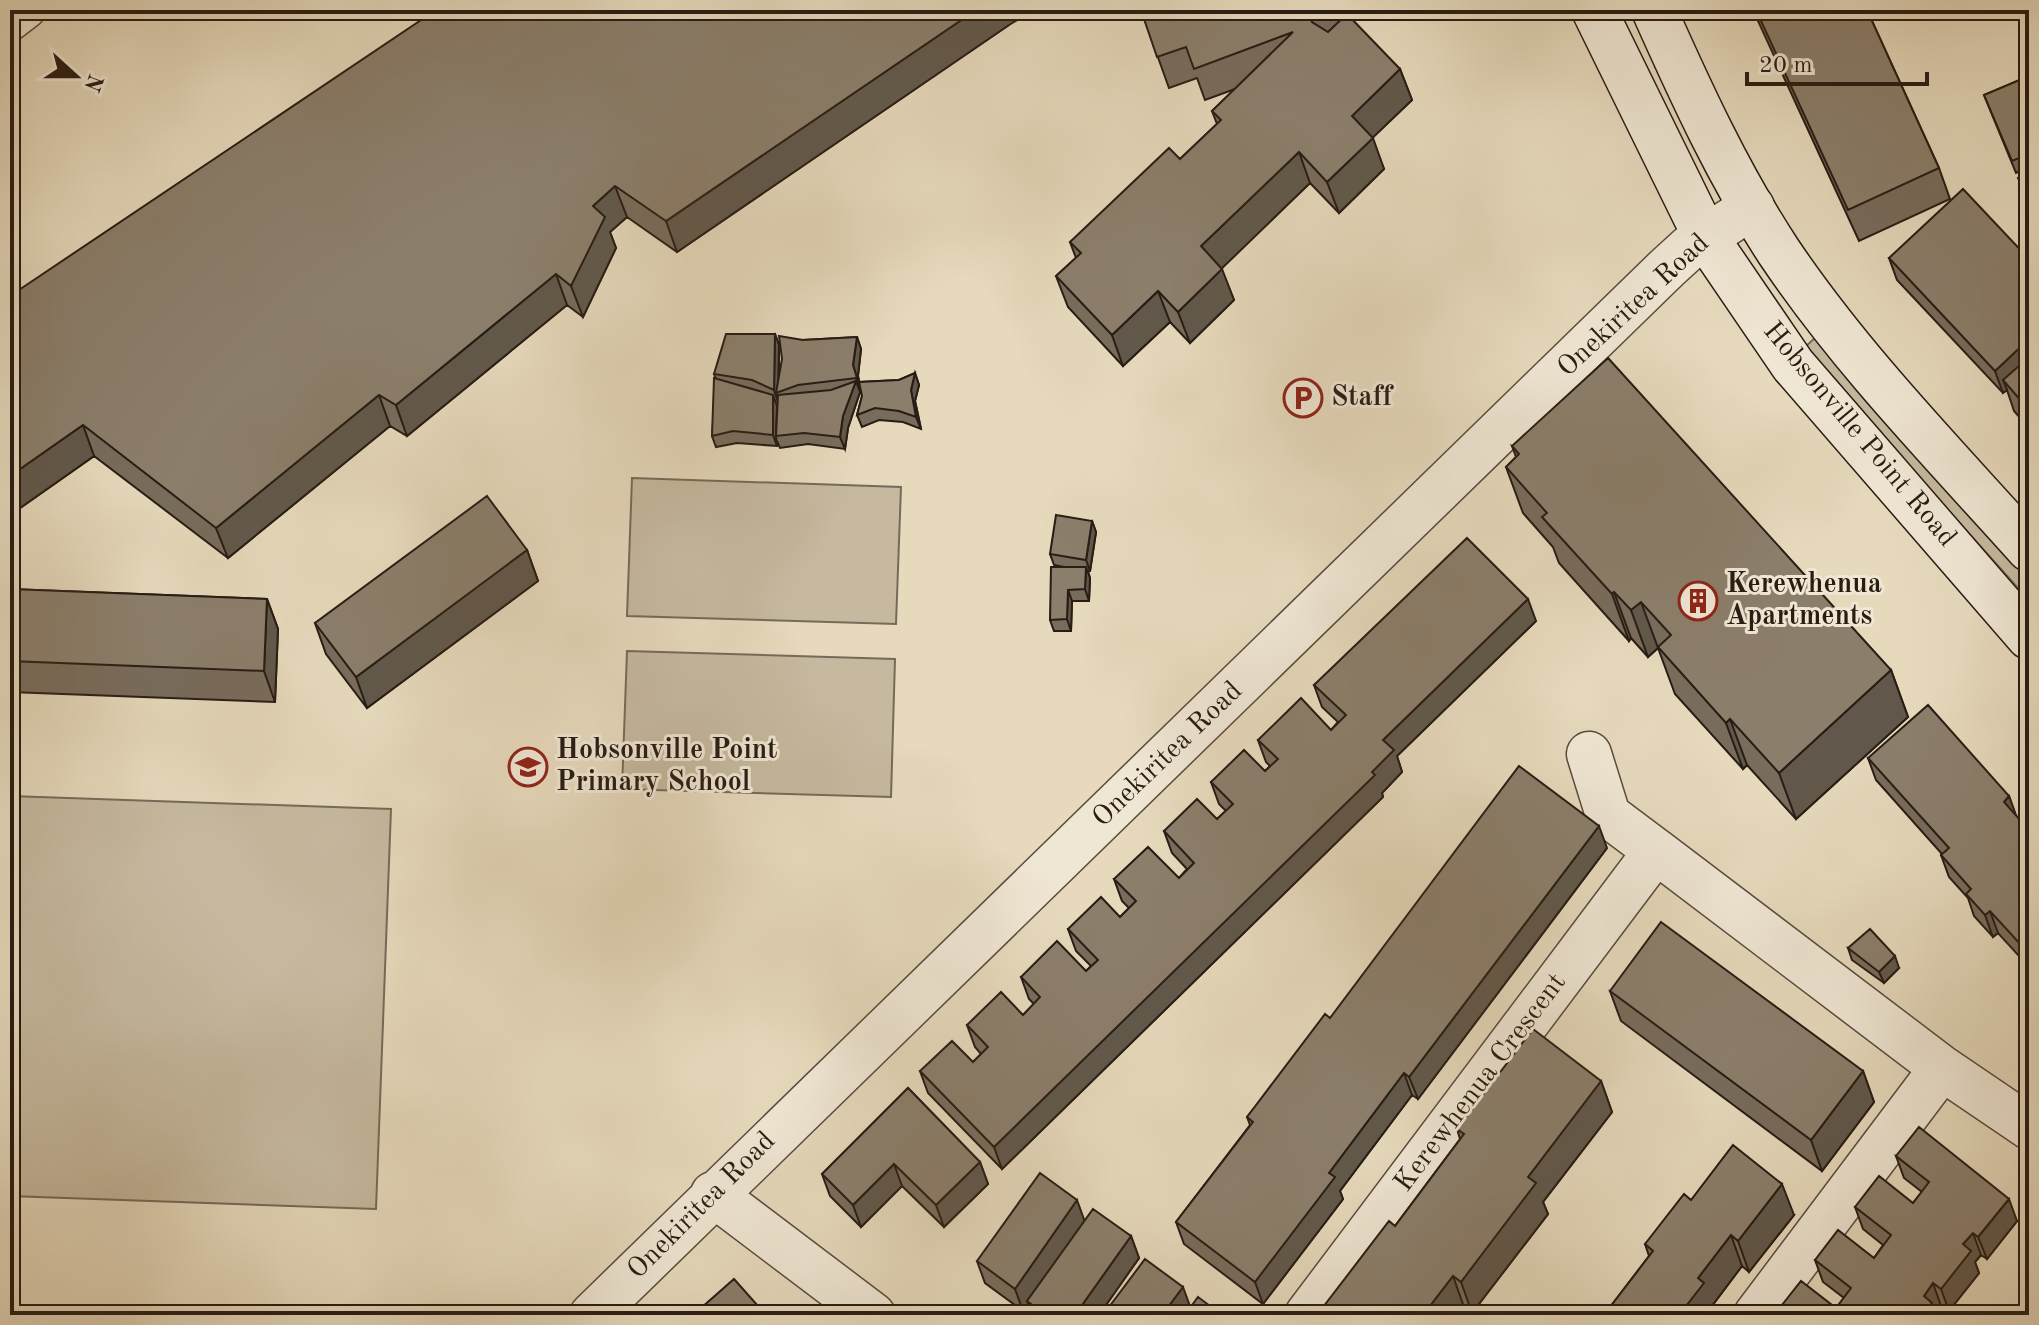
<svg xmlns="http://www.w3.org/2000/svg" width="2039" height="1325" font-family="'Old Standard TT',serif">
  <rect width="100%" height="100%" fill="#e6d9bc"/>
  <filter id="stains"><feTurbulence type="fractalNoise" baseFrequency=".0025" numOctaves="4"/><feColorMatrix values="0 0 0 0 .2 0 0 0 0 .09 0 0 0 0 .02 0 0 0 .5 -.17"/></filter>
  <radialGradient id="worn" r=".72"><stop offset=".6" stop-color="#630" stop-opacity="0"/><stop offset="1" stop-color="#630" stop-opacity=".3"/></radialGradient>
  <path fill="#c6b99f" stroke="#776a5a" stroke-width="2" d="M1817 336 2029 570 2027 598 1803 349Z
    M632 478 901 487 896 624 627 616Z
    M627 651 895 659 891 797 622 789Z
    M10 796 391 809 376 1209 10 1196Z"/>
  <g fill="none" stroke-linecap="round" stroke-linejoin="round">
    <g stroke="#584b3e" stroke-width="39">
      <path id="lane" d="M10 23 27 10"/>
    </g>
    <g stroke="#584b3e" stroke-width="47">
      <path id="street" d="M1589 754 1608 815 1656 851
        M1942 1068 2029 1127
        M713 1194 873 1315
        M592 1315 1667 268 1690 247 1752 207
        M1307 1315 1656 851 1942 1068 1756 1315"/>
    </g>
    <g stroke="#281c14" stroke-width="47">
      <path id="secondary" d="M1594 10 1705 236 1793 365 2029 637
        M1654 10C1691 93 1729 176 1779 252 1851 359 1943 453 2029 549"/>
    </g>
    <use href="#lane" stroke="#efe6d3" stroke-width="36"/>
    <use href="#street" stroke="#efe6d3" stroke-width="44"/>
    <use href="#secondary" stroke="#efe6d3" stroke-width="44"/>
  </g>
  <path fill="#786c5c" stroke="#281c14" stroke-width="2" d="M1141 10H1345L1346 15 1400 69 1412 100 1372 138 1384 169 1339 213 1310 183 1221 268 1234 300 1190 343 1170 322 1123 366 1068 307 1056 276 1076 258 1070 242 1180 159 1217 124 1212 111 1235 89 1205 100 1197 78 1169 88Z
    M1753 10H1867L1939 168 1950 199 1859 241Z
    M1009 25 677 252 627 217 610 232 616 248 583 317 567 305 407 436 390 426 228 558 94 456 13 513 10 506V296Z
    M2029 76V167L2016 173 1984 95Z
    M1889 258 2029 259V428L2014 411 2007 390 2003 393 1897 280Z
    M775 334 779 345V377L803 340 857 337 861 349 858 376 859 382 899 380 915 373 919 385 915 401 921 429 903 422 879 420 862 427 857 415 862 396 861 390H859L860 392 848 428 845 449 808 444 780 448 777 441V446L737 443 716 447 712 436 716 379 714 374Z
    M1512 446 1891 670 1908 717 1796 819 1747 765 1743 769 1675 694 1658 648 1648 657 1631 638 1629 641 1559 563 1553 547 1523 513 1506 467 1516 457Z
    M1092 521 1096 532 1090 571H1088L1090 578 1089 601H1072L1071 631H1054L1050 620 1064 567 1054 565 1050 554Z
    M527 550 538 581 367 708 326 654 315 623Z
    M10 589 267 599 278 629 275 702 10 692Z
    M1536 621 1397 756 1402 772 1382 793 1383 797 1002 1169 928 1093 920 1071 973 1062 981 1054 975 1047 967 1025 1023 1015 1034 1004 1029 999 1021 977 1086 971 1091 966 1076 951 1068 929 1120 917 1129 908 1122 901 1114 879 1179 878 1187 869 1172 853 1164 831 1217 819 1226 811 1219 804 1211 782 1265 771 1270 766 1266 762 1258 740 1331 730 1338 722 1322 707 1314 685Z
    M1868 758 2009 796 2016 816 2029 830V967L1998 933 1993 937 1974 916 1968 898 1949 877 1941 855 1942 854 1876 780Z
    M1607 848 1418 1099 1412 1095 1340 1191 1343 1199 1263 1304 1184 1244 1176 1222 1250 1125 1247 1117 1330 1018Z
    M1848 948 1899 968 1884 983 1852 960Z
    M1610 991 1863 1071 1874 1102 1822 1171 1621 1021Z
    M1601 1081 1612 1112 1543 1202 1548 1214 1472 1313 1464 1307 1395 1226 1460 1139 1457 1129Z
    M908 1088 980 1162 988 1184 944 1227 902 1186 861 1227 830 1196 822 1174Z
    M1896 1156 2017 1221 1987 1259 1981 1255 1975 1262 1979 1273 1949 1311 1941 1306 1936 1313V1315H1780L1778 1310 1836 1308 1844 1298 1823 1282 1815 1260 1874 1258 1883 1245 1863 1229 1855 1207 1913 1203 1922 1192 1904 1178Z
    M1691 1200 1794 1215 1749 1272 1742 1266 1712 1306 1715 1314 1714 1315H1604L1649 1256 1645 1244Z
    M1085 1221 1131 1236 1139 1258 1099 1315H1032L1028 1304 1023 1311 985 1283 977 1261Z"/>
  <path fill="#61584b" stroke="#281c14" stroke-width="2" d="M976 10H1034L1009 25 677 252 666 221Z
    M1400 69 1412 100 1363 147 1352 116Z
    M1373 138 1384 169 1339 213 1327 182Z
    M1299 152 1310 183 1213 277 1201 246Z
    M615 186 627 217 610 232 616 248 583 317 571 286 593 206Z
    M1222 269 1234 300 1190 343 1178 312Z
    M556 274 567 305 407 436 396 405Z
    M1158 291 1170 322 1123 366 1112 335Z
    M775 334 779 345 778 392 776 393 778 402 774 390Z
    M857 337 861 349 858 376 861 390 853 365Z
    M2029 339V369L2003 380 2007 390 2003 393 1995 371Z
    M915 373 919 385 915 401 921 429 916 417 911 390Z
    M856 381 860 392 848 428 845 449 840 437 843 416Z
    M379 395 390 426 228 558 216 528Z
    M773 395 777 406 776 436 777 446 773 435Z
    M83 425 94 456 13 513 10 506V476Z
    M1092 521 1096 532 1090 571 1086 560Z
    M527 550 538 581 367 708 356 677Z
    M1086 567 1090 578 1089 601 1085 589Z
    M1068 590 1072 601 1071 631 1067 619Z
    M1614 592 1631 638 1629 641 1612 594Z
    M267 599 278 629 275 702 264 671Z
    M1528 599 1536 621 1397 756 1402 772 1382 793 1383 797 1002 1169 994 1147 1372 772 1383 740Z
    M1641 602 1658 648 1648 657 1631 610Z
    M1891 670 1908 717 1796 819 1779 773Z
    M1730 719 1747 765 1743 769 1726 723Z
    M2009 796 2017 818 2004 802Z
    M1599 826 1607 848 1418 1099 1409 1077Z
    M1990 911 1998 933 1993 937 1985 915Z
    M2029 940V965L2022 946Z
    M1895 956 1899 968 1884 983 1879 972Z
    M1863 1071 1874 1102 1822 1171 1811 1140Z
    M1404 1073 1412 1095 1340 1191 1343 1199 1263 1304 1255 1282 1329 1173Z
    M1601 1081 1612 1112 1543 1202 1548 1214 1472 1313 1461 1282 1528 1177Z
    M980 1162 988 1184 944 1227 936 1205Z
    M894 1164 902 1186 861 1227 853 1205Z
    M1782 1184 1794 1215 1749 1272 1738 1241Z
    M2009 1199 2017 1221 1987 1259 1978 1237Z
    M1077 1200 1085 1222 1027 1301 1028 1304 1023 1311 1015 1289Z
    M1973 1233 1981 1255 1975 1262 1979 1273 1949 1311 1941 1289 1963 1244Z
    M1731 1235 1742 1266 1712 1306 1715 1314 1714 1315H1679L1698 1278Z
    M1131 1236 1139 1258 1099 1315H1075Z
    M1453 1276 1464 1307 1458 1315H1423Z
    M1933 1283 1941 1306 1936 1313V1315H1923L1924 1296Z
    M1183 1287 1191 1309 1186 1315H1162Z"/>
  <path fill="#8b7e6b" stroke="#281c14" stroke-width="2" d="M436 10H976L666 221 615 186 593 206 605 217 571 286 556 274 396 405 379 395 216 528 83 425 10 476V296Z
    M1141 10H1308L1312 22 1328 32 1347 14 1400 69 1352 116 1373 138 1327 182 1299 152 1201 246 1222 269 1178 312 1158 291 1112 335 1056 276 1081 253 1070 242 1169 148 1180 159 1221 120 1212 111 1293 32 1194 69 1186 47 1157 57Z
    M1756 10H1867L1939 168 1848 210Z
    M2029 76V154L2012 161 1984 95Z
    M2029 172V202L2018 178Z
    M1963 189 2029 259V339L1995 371 1889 258Z
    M726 334H775L774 390 752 380 714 374Z
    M779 336 803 340 857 337 853 365 857 378 798 385 776 393 782 359Z
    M2029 357V410L2003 380Z
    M1608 358 1891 670 1779 773 1730 719 1726 723 1658 647 1671 635 1641 602 1631 610 1614 592 1612 594 1542 517 1547 513 1506 467 1519 454 1512 446Z
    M915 373 911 390 916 417 899 411 875 408 857 415 862 396 859 382 899 380Z
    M714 378 773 395V435L733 431 712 436Z
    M856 381 843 416 840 437 804 433 776 436 778 395 831 390Z
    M487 496 527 550 356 677 315 623Z
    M1056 515 1092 521 1086 560 1050 554Z
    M1467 538 1528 599 1383 740 1394 750 1372 772 1375 775 994 1147 920 1071 952 1041 973 1062 988 1047 967 1025 1001 992 1023 1015 1040 997 1021 977 1057 941 1086 971 1098 960 1068 929 1101 897 1120 917 1136 901 1114 879 1148 847 1179 878 1194 863 1164 831 1197 799 1217 819 1233 804 1211 782 1244 750 1265 771 1278 759 1258 740 1301 698 1331 730 1346 715 1314 685Z
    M1051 567H1086L1085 589 1068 590 1067 619 1050 620Z
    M10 589 267 599 264 671 10 661Z
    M1928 705 2009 796 2004 802 2029 830V940L2022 946 1990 911 1985 915 1966 894 1971 889 1941 855 1949 848 1868 758Z
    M1519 766 1599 826 1409 1077 1404 1073 1329 1173 1335 1177 1255 1282 1176 1222 1253 1122 1247 1117 1325 1014 1330 1018Z
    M1661 922 1863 1071 1811 1140 1610 991Z
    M1870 929 1895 956 1879 972 1848 948Z
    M1533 1029 1601 1081 1528 1177 1536 1183 1461 1282 1453 1276 1423 1315H1317L1389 1221 1395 1226 1464 1134 1457 1129Z
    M908 1088 980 1162 936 1205 894 1164 853 1205 822 1174Z
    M1919 1127 2009 1199 1978 1237 1973 1233 1963 1244 1971 1251 1941 1289 1933 1283 1924 1296 1932 1303 1923 1315H1785L1778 1310 1801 1281 1836 1308 1851 1288 1815 1260 1838 1230 1874 1258 1891 1235 1855 1207 1879 1176 1913 1203 1929 1182 1896 1156Z
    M1733 1145 1782 1184 1738 1241 1731 1235 1698 1278 1704 1283 1679 1315H1604L1653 1251 1645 1244 1684 1194 1691 1200Z
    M1040 1173 1077 1200 1015 1289 977 1261Z
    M1093 1209 1131 1236 1075 1315H1046L1027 1301Z
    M1145 1259 1183 1287 1162 1315H1103Z
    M734 1279 766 1315H704L700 1309Z
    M1198 1297 1222 1315H1185Z"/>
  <defs>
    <g id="parking-ring" transform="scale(2)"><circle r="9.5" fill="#efe6d3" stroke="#8f2418" stroke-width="1.5"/><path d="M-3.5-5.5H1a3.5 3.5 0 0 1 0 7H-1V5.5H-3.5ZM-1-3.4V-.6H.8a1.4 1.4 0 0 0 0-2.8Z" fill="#8f2418"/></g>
    <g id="building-ring" transform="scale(2)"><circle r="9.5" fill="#efe6d3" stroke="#8f2418" stroke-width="1.5"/><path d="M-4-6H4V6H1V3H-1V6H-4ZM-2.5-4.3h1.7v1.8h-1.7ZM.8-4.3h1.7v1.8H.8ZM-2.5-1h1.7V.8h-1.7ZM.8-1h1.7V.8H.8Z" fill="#8f2418"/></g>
    <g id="school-ring" transform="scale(2)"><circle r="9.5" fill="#efe6d3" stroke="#8f2418" stroke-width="1.5"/><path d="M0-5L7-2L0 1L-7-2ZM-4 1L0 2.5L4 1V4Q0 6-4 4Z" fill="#8f2418"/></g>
  </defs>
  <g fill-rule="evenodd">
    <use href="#parking-ring" x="1303" y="398"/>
    <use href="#building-ring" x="1698" y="601"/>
    <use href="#school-ring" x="528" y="767"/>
  </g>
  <g text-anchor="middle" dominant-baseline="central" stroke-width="6" stroke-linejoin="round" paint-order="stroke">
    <g font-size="28" fill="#281c14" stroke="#efe6d3">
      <text transform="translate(1634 306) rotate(-43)">Onekiritea Road</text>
      <text transform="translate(1859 435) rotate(50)">Hobsonville Point Road</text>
      <text transform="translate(1168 755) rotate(-44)">Onekiritea Road</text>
      <text transform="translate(1481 1083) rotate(-53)">Kerewhenua Crescent</text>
      <text transform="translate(702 1206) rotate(-45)">Onekiritea Road</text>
    </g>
    <g font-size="28" font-weight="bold" fill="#281c14" stroke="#efe6d3" text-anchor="start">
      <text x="1331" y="398">Staff</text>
      <text x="1726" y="585">Kerewhenua<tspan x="1726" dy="32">Apartments</tspan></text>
      <text x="556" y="751">Hobsonville Point<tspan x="556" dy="32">Primary School</tspan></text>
    </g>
  </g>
  <rect width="2039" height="1325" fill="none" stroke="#e6d9bc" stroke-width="40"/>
  <rect x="12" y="12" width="2015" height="1301" fill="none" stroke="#281c14" stroke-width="4"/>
  <rect x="20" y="20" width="1999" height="1285" fill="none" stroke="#281c14" stroke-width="2"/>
  <g transform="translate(76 76) rotate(111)" stroke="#efe6d3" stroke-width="6" paint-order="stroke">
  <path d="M0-6L14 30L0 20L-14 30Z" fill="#281c14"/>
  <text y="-12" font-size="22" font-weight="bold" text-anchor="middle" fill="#281c14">N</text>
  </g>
  <path d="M1747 72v12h180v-12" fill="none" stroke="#281c14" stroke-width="4"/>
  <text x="1759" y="72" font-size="24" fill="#281c14" stroke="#efe6d3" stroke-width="6" paint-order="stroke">20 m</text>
  <rect width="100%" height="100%" filter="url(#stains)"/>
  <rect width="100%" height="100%" fill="url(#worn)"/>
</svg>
